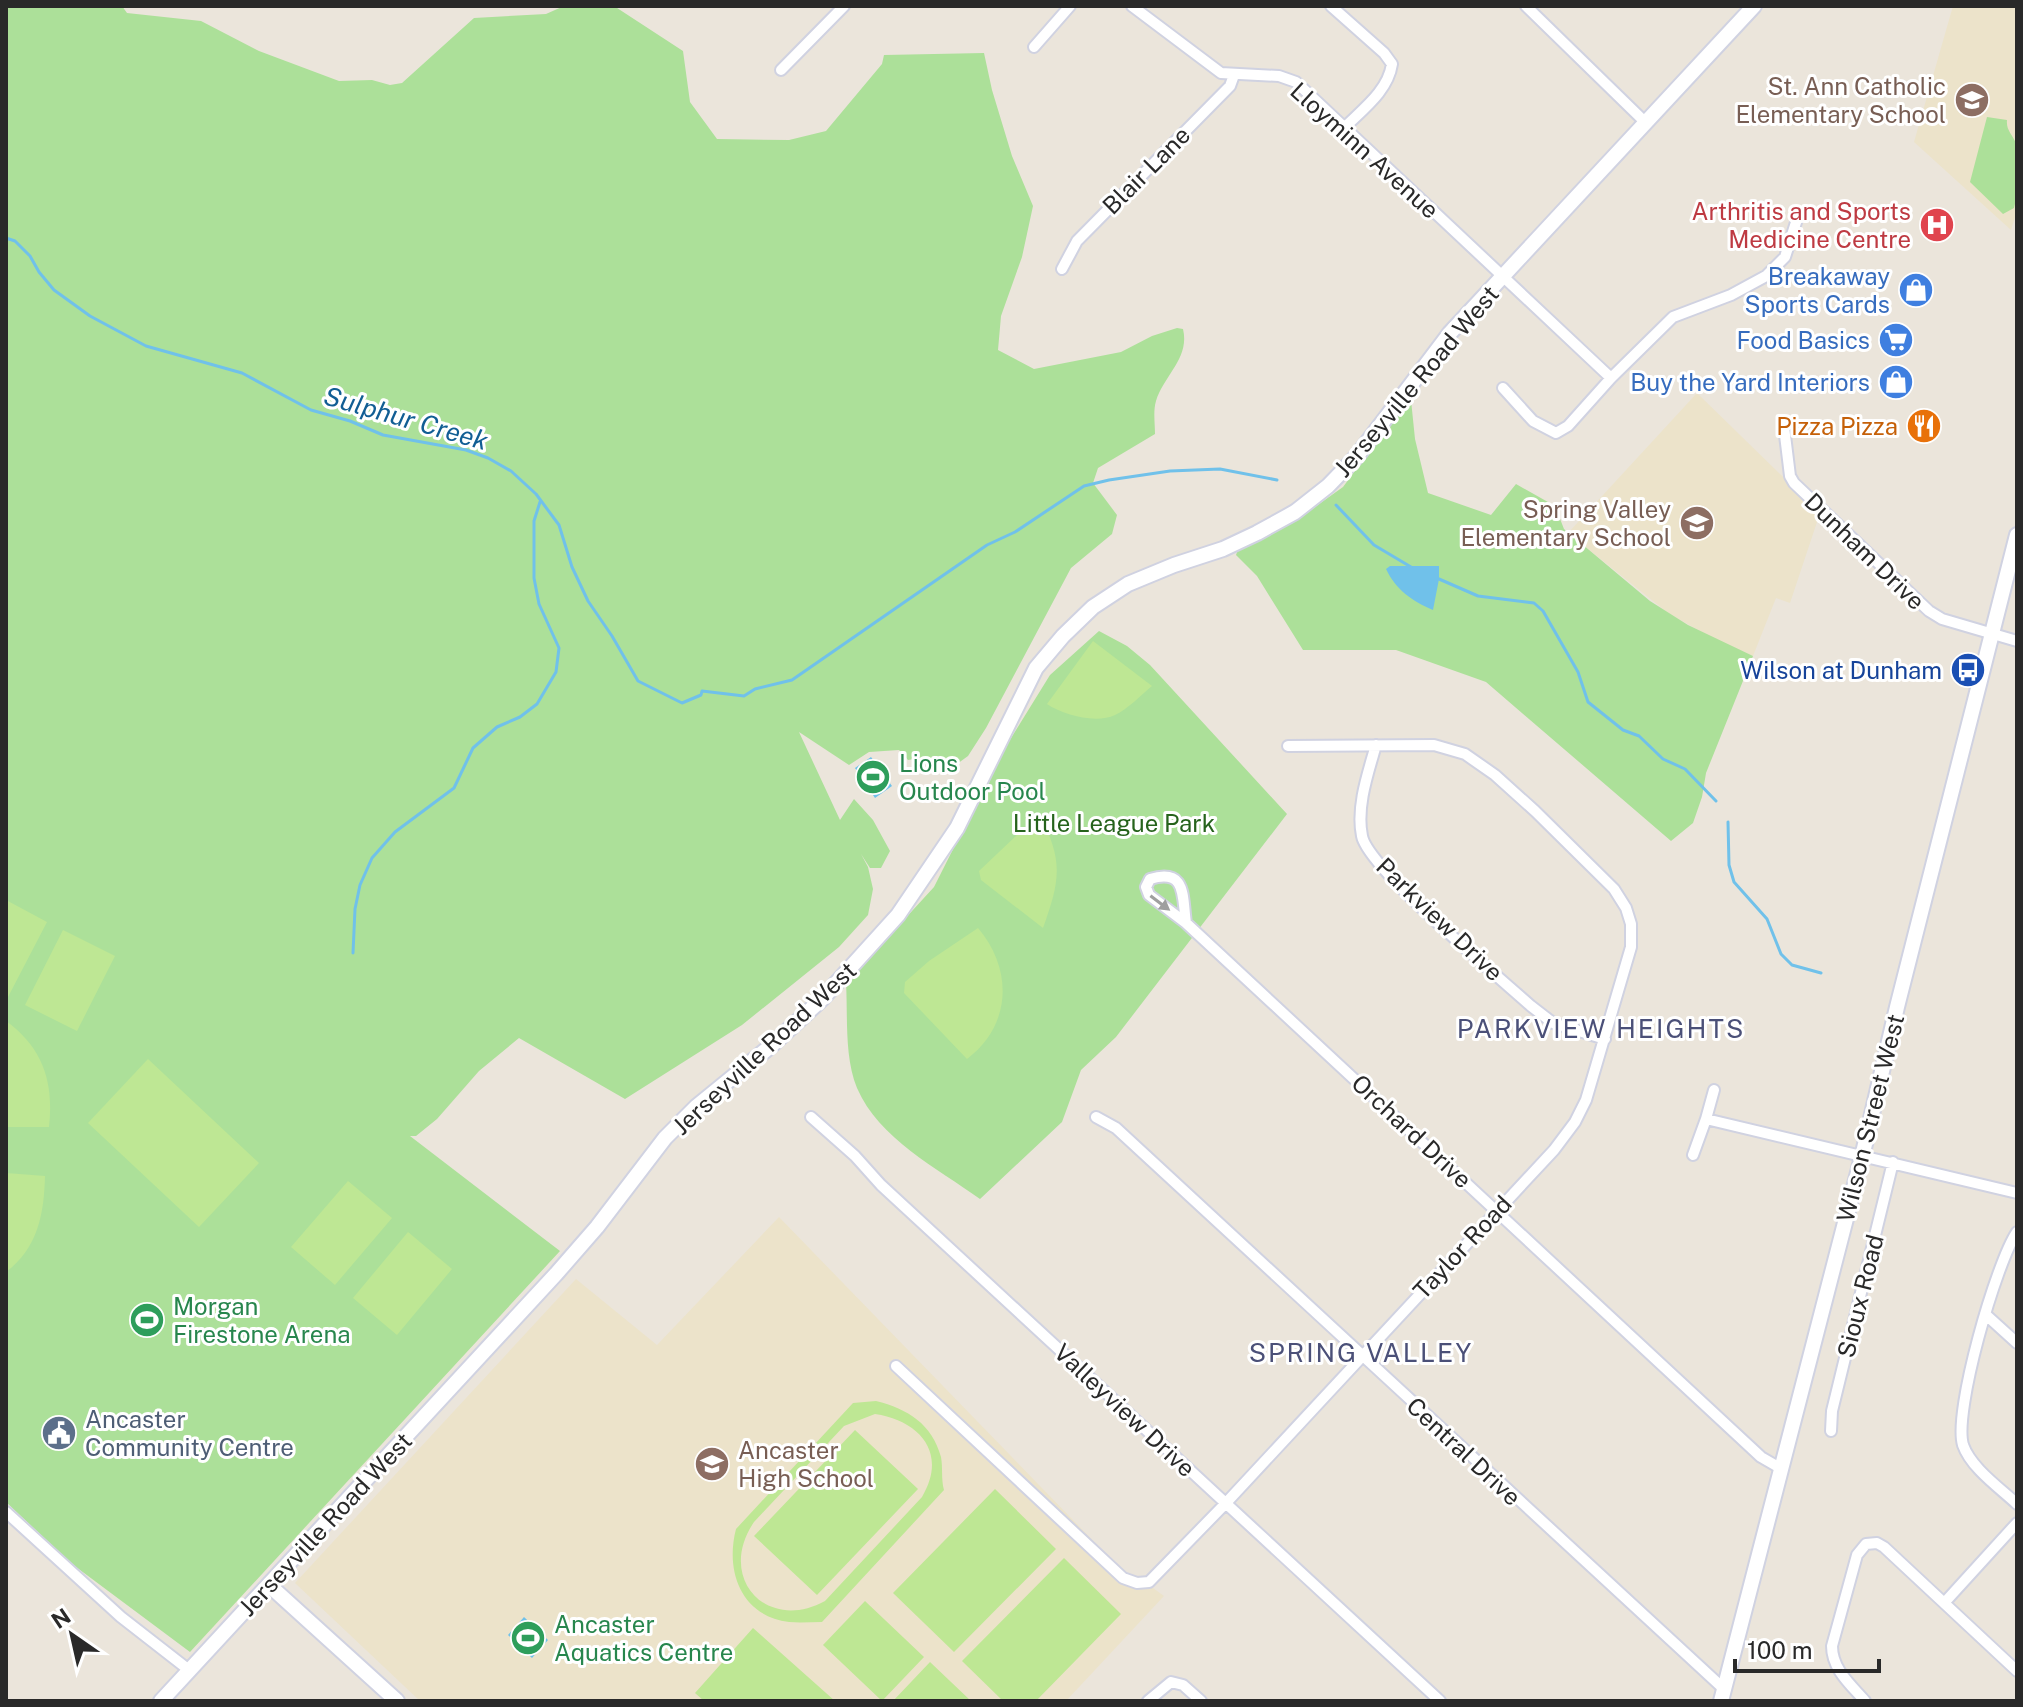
<svg xmlns="http://www.w3.org/2000/svg" width="2023" height="1707" font-family="'Public Sans',sans-serif">
  <rect width="100%" height="100%" fill="#ebe5db"/>
  <path fill="#ece3ca" d="M1953 6H2017V211L2011 230 1914 142Z
    M1697 393 1820 513 1790 603 1776 598 1753 656 1714 639 1668 613 1568 533Z
    M779 1217 1137 1586 1153 1588 1164 1596 1066 1701H420L295 1583 576 1279 657 1345Z"/>
  <path fill="#ace099" d="M6 6H122L127 13 201 21 259 51 339 81 372 80 390 85 402 83 474 18 546 14 564 6H614L683 51 690 102 717 139 789 140 826 131 882 64 884 55 984 53 992 90 1012 156 1033 206 1022 257 1001 316 998 350 1034 369 1121 352 1152 336 1177 328 1183 329C1190 358 1164 375 1156 401 1153 411 1155 424 1155 434L1098 468 1093 483 1117 515 1112 534 1071 568 986 728 968 756 957 764H944L928 757 908 760 899 750 869 752 849 765 799 732 840 820 854 799 873 820 890 851 881 868H870L861 854 868 867 873 889 868 915 839 947 742 1025 625 1099 519 1038 479 1071 437 1119 416 1136H410L560 1251 190 1652 72 1564 6 1502Z
    M1987 117 2007 120C2006 130 2012 134 2016 143 2021 157 2018 194 2014 208L2003 214 1970 182Z
    M1411 400 1415 439 1428 493 1491 515 1516 484 1555 506 1564 529 1650 601 1688 625 1753 656 1706 773 1702 797 1693 823 1671 841 1486 682 1396 650H1303L1257 576 1236 555 1239 547 1294 522 1343 487 1392 421Z
    M1099 631 1127 646 1150 665 1287 814 1116 1037 1081 1070 1062 1122 980 1199C937 1168 879 1139 857 1088 844 1056 848 1016 846 983L934 887 1000 756 1050 675Z"/>
  <path fill="#bee794" fill-rule="evenodd" d="M1093 641 1152 686C1141 695 1128 709 1115 715 1096 724 1063 715 1047 704Z
    M1039 814C1064 861 1060 880 1043 928L981 880 979 871Z
    M6 900 47 922 8 997 6 996Z
    M978 928C1013 969 1012 1025 967 1059L904 993 905 982 929 961Z
    M63 930 115 956 77 1031 25 1005Z
    M6 1021C43 1048 54 1082 49 1127H6Z
    M148 1059 259 1163 199 1227 88 1123Z
    M6 1173 45 1176C44 1214 38 1248 6 1272Z
    M348 1181 392 1218 335 1285 291 1247Z
    M408 1232 452 1269 397 1335 353 1298Z
    M876 1401C908 1409 932 1424 941 1457 943 1468 941 1479 944 1490L822 1622C811 1622 800 1623 789 1622 741 1616 725 1571 736 1529L853 1403ZM875 1414C920 1421 948 1453 922 1497L825 1601C767 1633 716 1578 754 1522L844 1426Z
    M855 1430 918 1489 817 1595 754 1536Z
    M995 1489 1056 1549 954 1652 893 1593Z
    M1064 1558 1121 1614 1036 1701H1003L962 1661Z
    M865 1601 924 1657 882 1701 823 1645Z
    M753 1628 835 1701H704L695 1693Z
    M930 1662 971 1701H893Z"/>
  <path fill="#70c1ea" d="M1390 566H1439V579L1433 610C1412 601 1396 590 1386 569Z
    M871 757 892 786 875 798 855 768Z
    M524 1617 548 1640 532 1658 508 1635Z"/>
  <g fill="none" stroke-linecap="round" stroke-linejoin="round">
    <path stroke="#70c1ea" stroke-width="3" d="M6 238 15 241 30 256 39 272 54 290 90 316 146 346 242 373 311 410 350 421 383 435 466 450 488 458 511 471 536 494 559 525 572 567 588 601 612 636 638 681 682 703 701 695 702 691 744 696 755 689 792 680 987 545 1015 532 1084 486 1109 480 1170 471 1220 469 1277 480
      M1336 505 1374 545 1411 567
      M1439 579 1478 596 1534 603 1543 611 1578 672 1588 702 1623 730 1639 736 1663 759 1685 769 1716 801
      M1728 822 1729 865 1734 882 1767 919 1781 954 1792 965 1821 973
      M353 953 355 909 360 885 372 858 395 832 454 788 473 748 497 727 520 717 537 704 556 672 559 648 539 604 534 578V521L540 502"/>
    <g stroke="#d0d2e1" stroke-width="14">
      <path id="street" d="M1132 6 1221 73 1279 76 1296 82 1611 378
        M1331 6 1384 53 1392 64C1388 91 1363 109 1344 128
        M1526 6 1645 122
        M1034 47 1070 6
        M781 70 844 6
        M1062 269 1077 241 1230 86 1234 75
        M1503 388 1533 421 1556 433 1568 426 1611 378 1673 317 1731 295 1766 276 1785 257 1798 216
        M1784 427 1790 476 1794 483 1929 611 1942 619 2017 641
        M1376 745C1368 773 1356 807 1362 836 1368 868 1500 978 1531 1006L1553 1023 1605 1039
        M1186 923C1182 896 1187 868 1150 879L1146 887 1149 895 1186 923 1761 1457 1780 1468
        M811 1117 855 1156 881 1185 1440 1701
        M1096 1117 1116 1128 1724 1689
        M1706 1119 1714 1090
        M1693 1155 1706 1119 2017 1193
        M2017 1232C1996 1263 1953 1412 1963 1445 1971 1468 2000 1488 2017 1504
        M1985 1314 2017 1343
        M896 1366 1123 1578 1137 1583 1149 1582 1225 1504 1554 1150 1575 1122 1586 1100 1631 947V924L1626 908 1614 889 1535 811 1495 775 1465 754 1434 745 1288 746
        M1831 1431 1832 1411 1893 1162
        M6 1512 121 1617 189 1670
        M1945 1602 2017 1523
        M1148 1701 1171 1682 1183 1685 1201 1701
        M1865 1701C1850 1684 1832 1669 1832 1646L1857 1555 1866 1544 1877 1543 1884 1547 2017 1671"/>
    </g>
    <g stroke="#d0d2e1" stroke-width="18">
      <path id="secondary" d="M269 1585 397 1701
        M161 1701 556 1274 597 1227 665 1138 696 1107 772 1045 822 999 898 915 957 828 1036 668 1063 636 1093 607 1128 584 1174 565 1223 549 1257 533 1295 512 1328 486 1357 456 1450 333 1754 6
        M1721 1701 1862 1157 1897 1007 2017 535"/>
    </g>
    <use href="#street" stroke="#fff" stroke-width="10"/>
    <use href="#secondary" stroke="#fff" stroke-width="14"/>
  </g>
  <defs><path id="oneway-solid" d="M-6-.8H1V-3.2L6.5 0L1 3.2V.8H-6Z" transform="scale(2)"/></defs>
  <use fill="#9f9f9f" href="#oneway-solid" transform="translate(1160 903) rotate(37)"/>
  <defs>
    <g id="school-disc" transform="scale(1.8)"><circle r="9.5" fill="#8d6e63" stroke="#fff"/><path d="M0-5L7-2L0 1L-7-2ZM-4 1L0 2.5L4 1V4Q0 6-4 4Z" fill="#fff"/></g>
    <g id="hospital-disc" transform="scale(1.8)"><circle r="9.5" fill="#e0444e" stroke="#fff"/><path d="M-5-5h3v3.5h4V-5h3V5h-3V1.5h-4V5h-3Z" fill="#fff"/></g>
    <g id="shop-disc" transform="scale(1.8)"><circle r="9.5" fill="#3f7fe0" stroke="#fff"/><path d="M-5-2.5h2.3a2.7 3.5 0 0 1 5.4 0H5L5.5 6h-11ZM-1.5-2.5h3a1.5 2.3 0 0 0-3 0Z" fill="#fff"/></g>
    <g id="supermarket-disc" transform="scale(1.8)"><circle r="9.5" fill="#3f7fe0" stroke="#fff"/><path d="M-6-5.5h2.5l.6 2H6L4.5 2H-2.5L-4.4-4H-6ZM-1.5 3.2a1.3 1.3 0 1 0 .1 0ZM3 3.2a1.3 1.3 0 1 0 .1 0Z" fill="#fff"/></g>
    <g id="restaurant-disc" transform="scale(1.8)"><circle r="9.5" fill="#e8710a" stroke="#fff"/><path d="M-5-6h1v4h1v-4h1v4h1v-4h1v5L-1.5 .5V6h-2V.5L-5-1ZM5-6V6H3V1.5H1.5Q1.5-4 5-6Z" fill="#fff"/></g>
    <g id="bus-disc" transform="scale(1.8)"><circle r="9.5" fill="#1a4fb4" stroke="#fff"/><path d="M-5-6H5V4H4V6H2V4H-2V6H-4V4H-5ZM-3.5-4V0h7V-4ZM-3.5 1.2v1.5H-2V1.2ZM2 1.2v1.5H3.5V1.2Z" fill="#fff"/></g>
    <g id="stadium-disc" transform="scale(1.8)"><circle r="9.5" fill="#2e9e5b" stroke="#fff"/><path d="M0-5a6.5 5 0 1 0 0 10a6.5 5 0 1 0 0-10ZM-3.5-1.8h7v3.6h-7Z" fill="#fff"/></g>
    <g id="civic-disc" transform="scale(1.8)"><circle r="9.5" fill="#5c6f8a" stroke="#fff"/><path d="M-.6-6.5H3V-4.5H.6V-3L4-1V1h2V6H-6V1h2V-1L-.6-3ZM-1.2 2.5V6h2.4V2.5Z" fill="#fff"/></g>
  </defs>
  <g fill-rule="evenodd">
    <use href="#school-disc" x="1972" y="100"/>
    <use href="#hospital-disc" x="1937" y="225"/>
    <use href="#shop-disc" x="1916" y="290"/>
    <use href="#supermarket-disc" x="1896" y="340"/>
    <use href="#shop-disc" x="1896" y="382"/>
    <use href="#restaurant-disc" x="1924" y="426"/>
    <use href="#school-disc" x="1697" y="523"/>
    <use href="#bus-disc" x="1968" y="670"/>
    <use href="#stadium-disc" x="873" y="777"/>
    <use href="#stadium-disc" x="147" y="1320"/>
    <use href="#civic-disc" x="59" y="1433"/>
    <use href="#school-disc" x="712" y="1464"/>
    <use href="#stadium-disc" x="528" y="1638"/>
  </g>
  <g text-anchor="middle" dominant-baseline="central" stroke-width="6" stroke-linejoin="round" paint-order="stroke">
    <g font-size="24" fill="#785e54" stroke="#fff" text-anchor="end">
      <text x="1946" y="86">St. Ann Catholic<tspan x="1946" dy="28">Elementary School</tspan></text>
      <text x="1671" y="509">Spring Valley<tspan x="1671" dy="28">Elementary School</tspan></text>
      <text x="738" y="1450" text-anchor="start">Ancaster<tspan x="738" dy="28">High School</tspan></text>
    </g>
    <g font-size="24" fill="#292929" stroke="#fff">
      <text transform="translate(1365 150) rotate(42)">Lloyminn Avenue</text>
      <text transform="translate(1146 170) rotate(-45)">Blair Lane</text>
      <text transform="translate(1416 381) rotate(-50)">Jerseyville Road West</text>
      <text transform="translate(1865 551) rotate(44)">Dunham Drive</text>
      <text transform="translate(1440 919) rotate(44)">Parkview Drive</text>
      <text transform="translate(764 1048) rotate(-43)">Jerseyville Road West</text>
      <text transform="translate(1870 1118) rotate(-76)">Wilson Street West</text>
      <text transform="translate(1412 1131) rotate(43)">Orchard Drive</text>
      <text transform="translate(1462 1247) rotate(-47)">Taylor Road</text>
      <text transform="translate(1860 1296) rotate(-76)">Sioux Road</text>
      <text transform="translate(1125 1410) rotate(43)">Valleyview Drive</text>
      <text transform="translate(1464 1451) rotate(43)">Central Drive</text>
      <text transform="translate(325 1524) rotate(-47)">Jerseyville Road West</text>
    </g>
    <g font-size="24" fill="#be3a42" stroke="#fff" text-anchor="end">
      <text x="1911" y="211">Arthritis and Sports<tspan x="1911" dy="28">Medicine Centre</tspan></text>
    </g>
    <g font-size="24" fill="#366cbe" stroke="#fff" text-anchor="end">
      <text x="1890" y="276">Breakaway<tspan x="1890" dy="28">Sports Cards</tspan></text>
      <text x="1870" y="340">Food Basics</text>
      <text x="1870" y="382">Buy the Yard Interiors</text>
    </g>
    <g font-size="24" fill="#c56008" stroke="#fff" text-anchor="end">
      <text x="1898" y="426">Pizza Pizza</text>
    </g>
    <g font-size="24" fill="#164399" stroke="#fff" text-anchor="end">
      <text x="1942" y="670">Wilson at Dunham</text>
    </g>
    <g font-size="24" fill="#27864d" stroke="#fff" text-anchor="start">
      <text x="899" y="763">Lions<tspan x="899" dy="28">Outdoor Pool</tspan></text>
      <text x="173" y="1306">Morgan<tspan x="173" dy="28">Firestone Arena</tspan></text>
      <text x="554" y="1624">Ancaster<tspan x="554" dy="28">Aquatics Centre</tspan></text>
    </g>
    <g font-size="24" fill="#26631c" stroke="#fff">
      <text x="1114" y="823">Little League Park</text>
    </g>
    <g font-size="24" fill="#4e5e75" stroke="#fff" text-anchor="start">
      <text x="85" y="1419">Ancaster<tspan x="85" dy="28">Community Centre</tspan></text>
    </g>
    <g font-size="26" font-style="italic" fill="#115e94" stroke="#fff">
      <text transform="translate(406 418) rotate(16)">Sulphur Creek</text>
    </g>
    <g font-size="26" letter-spacing="2" fill="#4b5078" stroke="#fff">
      <text x="1601" y="1028">PARKVIEW HEIGHTS</text>
      <text x="1361" y="1352">SPRING VALLEY</text>
    </g>
  </g>
  <rect width="2023" height="1707" fill="none" stroke="#292929" stroke-width="16"/>
  <g transform="translate(72 1635) rotate(326)" stroke="#ffffff" stroke-width="6" paint-order="stroke">
  <path d="M0-6L14 30L0 20L-14 30Z" fill="#292929"/>
  <text y="-12" font-size="22" font-weight="bold" text-anchor="middle" fill="#292929">N</text>
  </g>
  <path d="M1735 1659v12h144v-12" fill="none" stroke="#292929" stroke-width="4"/>
  <text x="1747" y="1659" font-size="24" fill="#292929" stroke="#ffffff" stroke-width="6" paint-order="stroke">100 m</text>
</svg>
